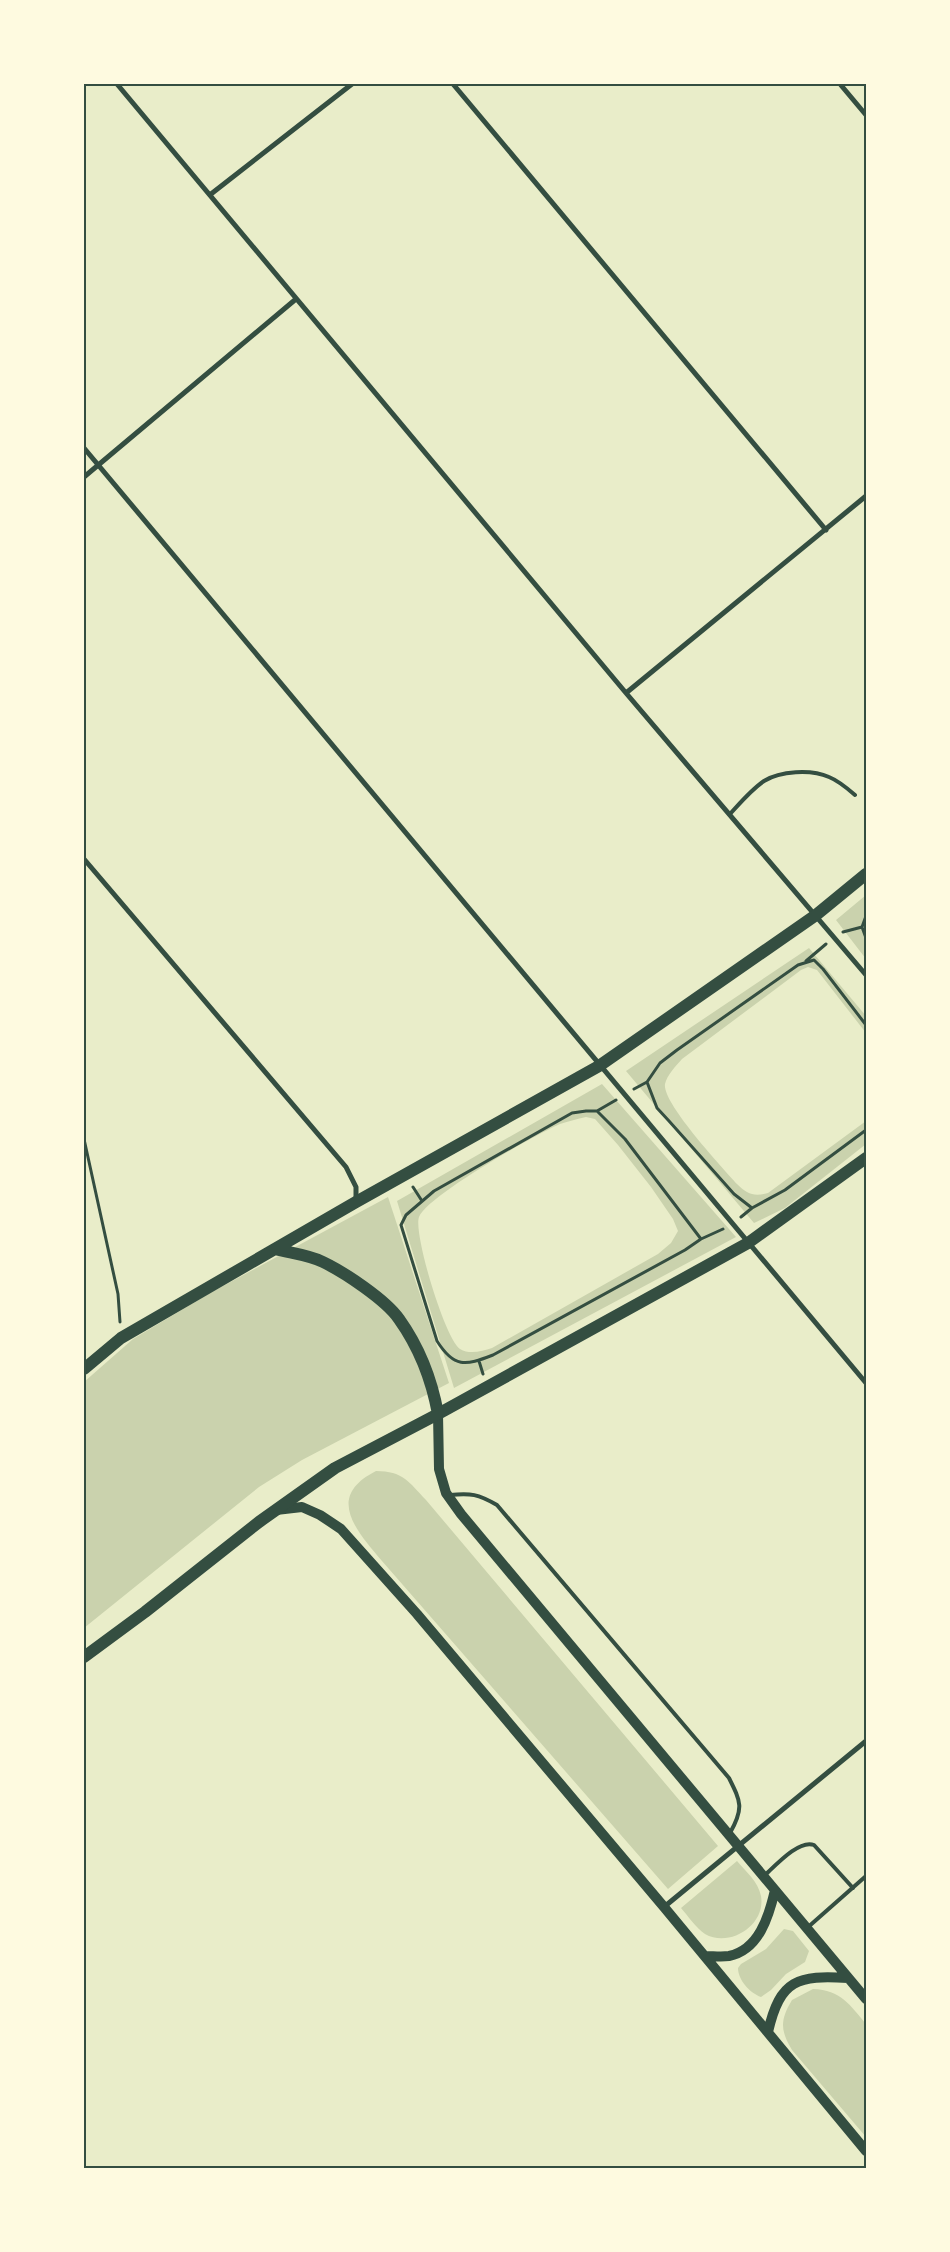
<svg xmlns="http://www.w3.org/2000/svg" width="950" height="2252" font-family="'Nunito Sans',sans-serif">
  <rect width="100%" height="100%" fill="#e9edc9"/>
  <path fill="#cad2ad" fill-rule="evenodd" d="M866 895V959L836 920Z
    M809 948 866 1016V1033L817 970 808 967 801 970 682 1059C676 1066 667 1075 665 1084 662 1103 723 1168 737 1184 747 1194 754 1197 768 1193L866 1121V1144L785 1208 754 1223 626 1071Z
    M602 1084 736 1237 454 1388 397 1201ZM586 1117 595 1119 618 1145 651 1187 673 1219 678 1231 671 1243 658 1254 492 1348C482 1351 470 1355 460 1349 445 1339 413 1233 419 1217 427 1196 536 1134 560 1124 569 1121 577 1119 586 1117Z
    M388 1197 449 1383 302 1460 259 1487 84 1628V1382L133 1339 210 1293Z
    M376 1471C403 1471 409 1482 426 1500L718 1846 668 1889 382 1561C356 1530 325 1497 376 1471Z
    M737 1861C746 1872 758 1881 761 1896 766 1925 730 1948 705 1934 696 1928 688 1916 681 1908Z
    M784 1929 793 1931 809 1951 805 1962 786 1974 771 1990 761 1997C750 1993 738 1980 738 1968L741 1964 766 1949Z
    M813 1989C841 1990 850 2005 866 2024V2137L792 2050C780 2030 780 2020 792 2000Z"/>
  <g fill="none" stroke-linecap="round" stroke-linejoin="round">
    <path stroke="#344e41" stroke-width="3" d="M862 927 866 938
      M843 932 862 927 866 916
      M806 961 826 944
      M634 1089 647 1082
      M586 1111H597L625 1139 701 1239 685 1250 493 1355C465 1366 454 1368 437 1341L401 1225 406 1215 434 1191 572 1113Z
      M597 1111 616 1100
      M84 1139 118 1294 120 1322
      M413 1187 422 1201
      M752 1208 734 1194 669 1121 657 1108 647 1082 660 1063 677 1050 798 965 814 960 823 969 866 1025
      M741 1217 752 1208 785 1190 866 1130
      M701 1239 723 1229
      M479 1361 483 1374"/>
    <path stroke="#344e41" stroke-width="4" d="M730 814C741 802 751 790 764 781 780 771 811 769 829 777 839 781 847 788 855 795
      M450 1495C471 1493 478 1494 497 1505L729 1778C741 1802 744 1808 730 1833
      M764 1876C775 1866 799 1839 814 1845L853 1888
      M807 1928 866 1876"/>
    <path stroke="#344e41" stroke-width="5" d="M117 84 626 693 866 975
      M453 84 826 530
      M840 84 866 115
      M211 194 352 84
      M84 448 866 1383
      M84 477 296 299
      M626 693 866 496
      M84 859 346 1167 356 1187V1199
      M664 1907 866 1741"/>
    <path stroke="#344e41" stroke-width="10" d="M438 1414 439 1469 446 1493 461 1514 866 1999
      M276 1510 302 1507 320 1515 341 1529 417 1614 664 1907 866 2151
      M705 1956C713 1956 721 1957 729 1956 759 1950 769 1916 775 1890
      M768 2032C780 1979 798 1975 848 1978"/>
    <path stroke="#344e41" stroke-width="12" d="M275 1249C290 1253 309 1255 323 1262 344 1272 386 1300 399 1319 419 1347 432 1381 438 1414
      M84 1369 121 1338 356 1202 599 1066 816 915 866 874
      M84 1657 145 1612 259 1522 335 1468 438 1414 748 1243 866 1158"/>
  </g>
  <rect width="950" height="2252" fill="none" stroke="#fefae0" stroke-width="170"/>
  <rect x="85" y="85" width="780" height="2082" fill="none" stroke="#344e41" stroke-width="2"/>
</svg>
